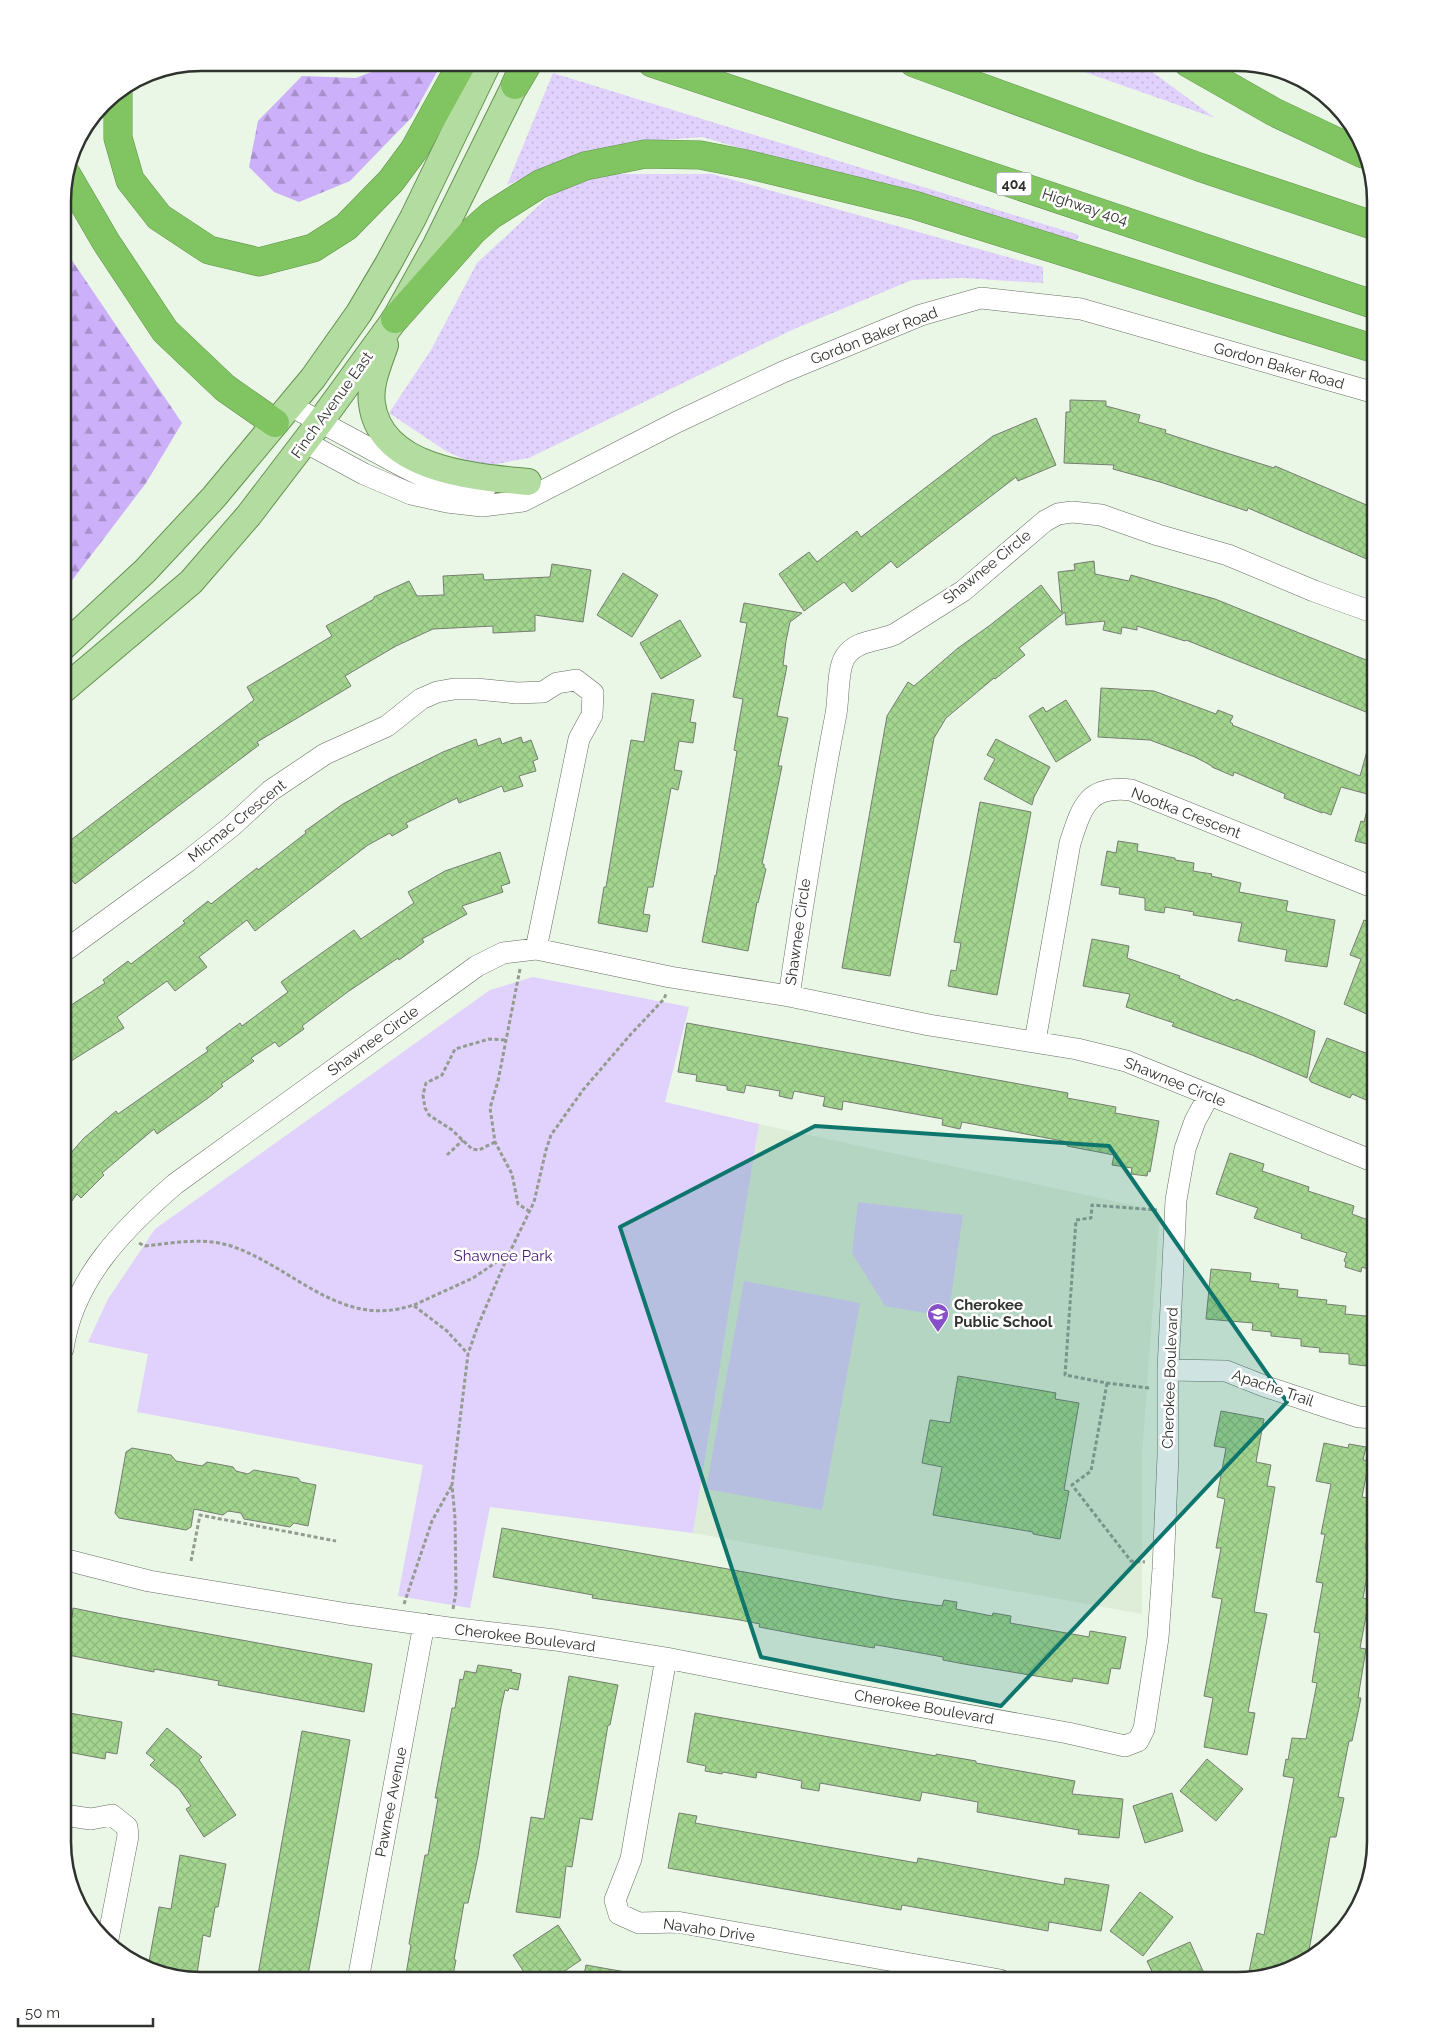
<svg xmlns="http://www.w3.org/2000/svg" width="1438" height="2043" font-family="Raleway,sans-serif">
  <defs>
    <pattern id="grass-dots" width="8" height="8" patternUnits="userSpaceOnUse" patternTransform="scale(1.25)"><rect width="8" height="8" fill="#e1d1fd"/><path d="M2 2h.1M6 6h.1" fill="none" stroke="#c1b4d9" stroke-width="1.8" stroke-linecap="round"/></pattern>
    <pattern id="forest-firs" width="22" height="20" patternUnits="userSpaceOnUse" patternTransform="scale(1.25)"><rect width="22" height="20" fill="#cdb0fa"/><path d="M5 1l3.5 6h-7zM16 11l3.5 6h-7z" fill="#a790cb"/></pattern>
    <pattern id="building-cross-hatch" width="8" height="8" patternUnits="userSpaceOnUse" patternTransform="scale(1.25)"><rect width="8" height="8" fill="#a3d58f"/><path d="M0 0l8 8M0 8l8-8" fill="none" stroke="#8db77c"/></pattern>
  </defs>
  <rect width="100%" height="100%" fill="#eaf6e6"/>
  <path fill="#ddedd7" d="M759 1124 1160 1211 1142 1455V1614L693 1533Z"/>
  <path fill="url(#grass-dots)" d="M1059 63H1140L1215 118Z
    M553 73 1079 235 1075 244 702 137 627 143 567 159 507 185Z
    M588 174H712L1043 267V283L963 278 912 280 794 329 529 458 480 467 446 451 389 413 431 350 477 263 546 199Z"/>
  <path fill="url(#forest-firs)" d="M394 63H442L412 117 350 181 299 202 274 192 249 167 258 121 302 76 356 78Z
    M63 247 182 423 146 483 67 587 63 586Z"/>
  <path fill="#e1d1fd" d="M533 977 689 1007 665 1102 759 1124 693 1533 490 1507 470 1608 398 1596 423 1465 137 1412 148 1354 88 1342 108 1299 155 1229 490 990Z
    M858 1202 963 1215 948 1317 885 1306 852 1253Z
    M744 1281 860 1303 822 1510 706 1489Z"/>
  <path fill="url(#building-cross-hatch)" stroke="#757e71" d="M1070 400 1106 401V406L1140 415 1138 422 1166 430 1165 433 1214 449 1274 468 1275 466 1376 509V563L1248 508 1247 511 1160 482 1113 469 1114 465 1064 463 1066 412H1070Z
    M1036 418 1056 465 1018 481 1016 477 897 568 891 561 852 592 844 582 804 611 779 574 809 552 817 562 857 531 861 537 993 436Z
    M1094 561 1095 574 1129 581 1131 575 1215 599 1376 664V716L1186 640 1185 641 1137 626V630L1122 627 1121 634 1103 630 1105 621 1066 625 1065 612 1019 648 1025 655 995 679 994 678 946 718 934 738 890 976 842 968 887 716 908 682 914 686 958 648 989 626 1041 585 1062 613 1058 572 1075 570 1074 564Z
    M552 564 591 570 583 622 535 615V631L493 633V626L433 629 396 646 345 676 351 686 257 742 259 745 75 884 71 879 63 885V846L254 700 247 687 332 636 326 626 374 599V597L409 581 417 596 444 595 443 576 483 574 484 580 550 577Z
    M623 573 658 595 632 637 597 615Z
    M744 603 802 613 790 622 786 641 783 665 787 666 777 716 788 718 778 766H782L762 864H764V868L766 869 758 903 757 902 748 951 702 942 715 875 716 876 737 751 734 750 743 699 733 697 747 623 740 622Z
    M680 620 701 656 661 679 640 643Z
    M1101 688 1154 691 1216 714 1218 710 1233 716 1230 722 1233 724 1232 725 1360 776 1371 737 1376 738V846L1355 841 1361 821 1364 822 1371 795 1341 787 1331 815 1323 812 1322 813 1284 798 1285 794 1234 772 1233 776 1212 767V766L1195 757 1150 740 1098 737Z
    M652 693 694 700 690 722 696 723 693 743 679 741 674 770 682 771 678 790 671 788 653 887H648L643 914 650 915 647 932 598 923 604 887H606L631 740 644 742Z
    M1066 700 1091 740 1056 762 1029 716 1043 707 1046 712Z
    M521 737 523 743 531 740 538 759 533 761 536 771 519 776 523 786 504 792 502 786 459 803 457 798 406 823 408 827 392 836 390 833 368 845 255 931 247 920 199 957 207 967 175 991 167 981 117 1017 124 1028 63 1066V1012L65 1009 105 983 103 980 128 961 131 964 185 923 183 921 208 901 211 904 257 868 258 870 306 833 305 831 343 804 390 778 443 752 476 739 478 746 500 738 502 744Z
    M996 739 1050 767 1034 797 1032 805 984 779 995 759 987 755Z
    M980 802 1031 812 997 995 948 986 951 970 956 971 961 943 954 942Z
    M1118 841 1138 844 1137 851 1175 858V860L1194 863 1193 871 1212 874 1211 876 1241 883 1239 892 1288 901 1286 911 1335 920 1327 967 1285 961 1287 950 1238 941 1242 923 1193 915 1194 912 1165 907 1164 913 1145 910V898L1119 894 1120 888 1101 885 1107 851 1116 853Z
    M500 852 510 883 501 886 503 892 462 906 467 914 422 939 424 942 399 960 398 958 349 991 302 1026 304 1029 279 1047 275 1042 251 1058 254 1061 221 1084 223 1086 208 1098 157 1134 154 1129 102 1173 104 1175 81 1198 77 1194 63 1213V1162L84 1138 116 1111 118 1114 208 1051 206 1048 240 1023 242 1026 288 992 281 982 354 930 361 939 414 903 408 892 445 871Z
    M1364 920 1376 924V1018L1344 1004 1361 959 1350 955Z
    M1092 939 1129 946 1127 958 1180 976 1179 978 1235 1001 1236 999 1275 1014 1315 1031 1307 1078 1252 1055 1172 1026 1174 1023 1126 1007 1130 994 1083 986Z
    M687 1023 1068 1093 1067 1098 1116 1107 1115 1113 1159 1121 1150 1172 1148 1171 1147 1176 1131 1174 1132 1168 1112 1165 1114 1155 1067 1146 1068 1142 962 1122 960 1129 942 1125 943 1119 843 1101 842 1110 823 1106 825 1097 794 1091 792 1099 779 1096 780 1091 746 1085 744 1093 727 1090V1086L696 1081 697 1075 678 1072Z
    M1327 1038 1376 1057V1104L1352 1094 1350 1098 1311 1082 1309 1079Z
    M1230 1153 1264 1164 1262 1171 1309 1187 1308 1191 1354 1206 1352 1214 1376 1223V1272L1362 1267 1361 1272 1345 1267 1346 1262 1344 1261 1347 1253 1301 1238 1302 1234 1254 1218 1258 1208 1216 1194Z
    M1211 1269 1251 1273 1250 1281 1279 1284 1278 1288 1298 1290 1297 1297 1327 1300 1326 1304 1346 1306 1345 1314 1376 1317V1367L1349 1364V1354L1319 1352 1320 1348 1301 1346V1339L1271 1336V1332L1252 1330 1253 1323 1206 1319Z
    M958 1376 1056 1393 1055 1399 1079 1403 1064 1490 1069 1491 1060 1539 1033 1534V1532L933 1515 942 1467 922 1463 930 1420 950 1423Z
    M1221 1411 1264 1419 1256 1462 1271 1465 1267 1486 1275 1487 1254 1612 1267 1614 1248 1712 1255 1713 1247 1755 1204 1747 1213 1698 1204 1696 1222 1599 1212 1597 1221 1548H1216L1225 1499 1217 1497 1226 1448 1214 1446Z
    M1324 1443 1348 1448 1349 1444 1366 1447 1363 1460 1369 1461 1362 1497 1374 1499 1365 1549 1372 1550 1363 1598 1369 1600 1360 1648 1366 1649 1358 1698H1361L1352 1741H1349L1338 1797 1344 1798 1336 1837H1330L1307 1961 1259 1975 1249 1972 1257 1933 1264 1935 1294 1778 1283 1776 1286 1759 1288 1760 1292 1738 1306 1739 1317 1683 1312 1682 1320 1633 1314 1632 1323 1583 1316 1582 1325 1534H1321L1331 1484 1316 1481Z
    M132 1448 171 1455 176 1461 202 1466 207 1462 233 1467 236 1471 248 1474 254 1470 298 1478 301 1482 316 1485 308 1526 294 1523 290 1527 244 1519 241 1513 228 1511 223 1515 194 1509 191 1527 186 1530 119 1518 115 1513 121 1480 126 1452Z
    M502 1528 893 1599 942 1606 944 1600 957 1602 956 1609 992 1616 993 1613 1011 1616 1010 1623 1089 1637 1090 1631 1126 1637 1120 1669 1111 1668 1108 1684 1073 1678 1072 1682 964 1664 943 1660V1657L877 1645H875L874 1648 811 1637 759 1627 760 1624 740 1620 592 1598 593 1595 493 1577Z
    M73 1608 122 1618 372 1664 364 1712 218 1685 219 1681 154 1669V1672L63 1654V1614L72 1617Z
    M478 1665 512 1670 511 1672 521 1674 518 1690 509 1688 508 1691 505 1690 501 1707 478 1856 468 1903H464L454 1960H456L452 1980H405L411 1945 409 1944 425 1855H428L438 1798H435L452 1708H455L460 1679 463 1680 465 1671 476 1673Z
    M569 1676 618 1685 610 1725H608L592 1820 580 1818 572 1867 566 1866 560 1918 516 1912 531 1817 544 1819Z
    M63 1712 122 1722 117 1754 106 1752 105 1759 63 1751Z
    M695 1713 936 1756V1754L953 1757 976 1761V1763L1075 1781 1072 1794 1123 1799 1119 1838 1078 1834 1079 1830 977 1812 978 1802 922 1792 920 1801 820 1783 819 1791 801 1788 802 1781 757 1772 756 1778 723 1772 722 1774 705 1771 706 1766 687 1762Z
    M167 1728 202 1757 199 1760 236 1815 204 1837 186 1809 191 1806 179 1789 150 1765 155 1760 146 1753Z
    M302 1731 350 1740 317 1927 307 1980H257Z
    M1207 1759 1243 1789 1216 1821 1180 1791Z
    M1172 1793 1183 1831 1145 1843 1133 1806Z
    M679 1813 697 1816 695 1823 917 1863 918 1858 1064 1885 1065 1878 1109 1885 1101 1931 1049 1922 1048 1931 902 1905 901 1910 668 1868Z
    M180 1855 226 1864 218 1907H215L210 1937 203 1935 196 1980 148 1967 159 1907 171 1909Z
    M1140 1892 1173 1917 1143 1956 1110 1931Z
    M558 1925 581 1960 551 1980H529L513 1955Z
    M1190 1942 1207 1980H1156L1147 1961Z
    M586 1965 631 1973 630 1980H583Z"/>
  <g fill="none" stroke-linecap="round" stroke-linejoin="round">
    <g stroke="#656e61" stroke-width="22">
      <path id="minor" d="M289 405C315 419 341 433 367 447 404 467 443 493 486 487
        M305 442 364 474 411 494 447 502 482 506 523 501 677 422 783 372 921 315 981 298 1081 309 1375 393
        M63 952 188 861 232 826 270 791 325 754 387 726 421 699 437 692 454 689H476L517 693 543 692 557 683 576 680 593 693 592 715 579 739 536 949
        M789 996C803 901 818 807 836 714 839 698 837 670 845 657 857 639 878 642 895 634L963 591 1045 521 1058 514 1072 512 1101 515 1158 535 1228 555 1314 591 1375 613
        M1035 1041 1070 843C1082 807 1087 785 1131 790L1375 888
        M63 1349C73 1279 124 1228 175 1184L441 992 477 966 503 953 536 949 670 977 789 996 929 1025 1077 1049 1126 1061 1375 1162
        M1168 1370 1226 1371 1264 1386 1333 1409 1359 1417 1375 1418
        M63 1559 149 1581 348 1614 449 1628 555 1640 666 1658 839 1692 1068 1733 1125 1746 1138 1741 1144 1729 1158 1638 1163 1569 1168 1456V1370L1176 1200 1185 1149 1195 1121 1209 1095
        M666 1658 631 1859 615 1900 619 1914 639 1923 677 1922 1000 1980
        M63 1815 91 1819 112 1815 127 1827 128 1836 108 1939
        M358 1980 424 1624"/>
    </g>
    <g stroke="#64924f" stroke-width="28">
      <path id="major" d="M385 345C379 363 369 384 372 404 381 471 477 477 528 482
        M63 647 145 571 214 497 313 378 359 313 388 264 413 218 488 63
        M63 690 191 582 249 515 320 422 395 319 436 245 515 85 522 66"/>
    </g>
    <g stroke="#64924f" stroke-width="29">
      <path id="highway" d="M652 63 1375 305
        M914 63 1199 167 1375 226
        M1188 63 1274 112 1363 154
        M515 85 528 63
        M118 93V138L130 180 159 217 209 250 259 262 313 248 346 227 391 181 414 150 462 63
        M67 175 106 242 165 331 225 388 275 423
        M395 319 473 231 491 215 540 184 585 166 645 154 700 155 746 164 914 205 1375 349"/>
    </g>
    <path stroke="#949c91" stroke-width="3" stroke-dasharray="4 2.5" stroke-linecap="butt" d="M520 969 498 1081 490 1108 495 1142 512 1174 518 1204 529 1211
      M495 1142 479 1150 472 1149 452 1130 429 1115 425 1108 423 1095 426 1083 442 1075 455 1049 489 1039 506 1040
      M447 1155 463 1140
      M139 1243 145 1246C174 1243 202 1237 231 1246 294 1267 341 1330 413 1305L447 1331 468 1354
      M414 1305 473 1278 498 1261 506 1260
      M1107 1383 1091 1471 1072 1485 1131 1561 1145 1562
      M1149 1388 1107 1383 1065 1375 1076 1220 1091 1218 1092 1205 1157 1210
      M191 1561 200 1515 336 1541
      M404 1604 432 1521 452 1485
      M453 1609 456 1592 455 1518 452 1485 468 1354 477 1328 506 1260 534 1202 546 1150 551 1135 583 1090 631 1034 664 999 666 994"/>
    <use href="#minor" stroke="#fff" stroke-width="21"/>
    <use href="#major" stroke="#b3dca0" stroke-width="26"/>
    <use href="#highway" stroke="#80c561" stroke-width="28"/>
  </g>
  <path fill="#0f766e" fill-opacity="0.2" stroke="#0f766e" stroke-width="4" stroke-linejoin="round" d="M815 1126 1109 1146 1287 1402 1001 1706 761 1657 620 1227Z"/>
  <defs>
    <g id="school-pin" transform="scale(1.125)"><path d="M0 17L-7.5 6A9.5 9.5 0 1 1 7.5 6Z" fill="#8750c8" stroke="#fff"/><path d="M0-5L7-2L0 1L-7-2ZM-4 1L0 2.5L4 1V4Q0 6-4 4Z" fill="#fff"/></g>
  </defs>
  <g fill-rule="evenodd">
    <use href="#school-pin" x="938" y="1314"/>
  </g>
  <g text-anchor="middle" dominant-baseline="central" stroke-width="5" stroke-linejoin="round" paint-order="stroke">
    <rect fill="#fff" stroke="#6d706c" stroke-width="1" x="996.5" y="172.5" width="35" height="23" rx="4"/>
    <g font-size="14" font-weight="bold" fill="#2f332d">
      <text x="1014" y="184">404</text>
    </g>
    <g font-size="15" fill="#2f332d" stroke="#fff">
      <text transform="translate(1085 207) rotate(18)">Highway 404</text>
      <text transform="translate(874 336) rotate(-21)">Gordon Baker Road</text>
      <text transform="translate(1279 366) rotate(16)">Gordon Baker Road</text>
      <text transform="translate(332 405) rotate(-54)">Finch Avenue East</text>
      <text transform="translate(987 567) rotate(-39)">Shawnee Circle</text>
      <text transform="translate(1186 813) rotate(21)">Nootka Crescent</text>
      <text transform="translate(237 821) rotate(-39)">Micmac Crescent</text>
      <text transform="translate(798 932) rotate(-82)">Shawnee Circle</text>
      <text transform="translate(373 1041) rotate(-36)">Shawnee Circle</text>
      <text transform="translate(1175 1082) rotate(22)">Shawnee Circle</text>
      <text transform="translate(1170 1378) rotate(-88)">Cherokee Boulevard</text>
      <text transform="translate(1273 1388) rotate(19)">Apache Trail</text>
      <text transform="translate(525 1638) rotate(7)">Cherokee Boulevard</text>
      <text transform="translate(924 1707) rotate(10)">Cherokee Boulevard</text>
      <text transform="translate(391 1802) rotate(-79)">Pawnee Avenue</text>
      <text transform="translate(709 1930) rotate(8)">Navaho Drive</text>
    </g>
    <g font-size="15" fill="#4a2176" stroke="#fff">
      <text x="503" y="1256">Shawnee Park</text>
    </g>
    <g font-size="15" font-weight="bold" fill="#2f332d" stroke="#fff" text-anchor="start">
      <text x="954" y="1305">Cherokee<tspan x="954" dy="17">Public School</tspan></text>
    </g>
  </g>
  <path d="M0 0H1438V2043H0ZM201 71H1237A130 130 0 0 1 1367 201V1842A130 130 0 0 1 1237 1972H201A130 130 0 0 1 71 1842V201A130 130 0 0 1 201 71Z" fill="#fff" fill-rule="evenodd"/>
  <path fill="none" stroke="#2f332d" stroke-width="2.5" d="M201 71H1237A130 130 0 0 1 1367 201V1842A130 130 0 0 1 1237 1972H201A130 130 0 0 1 71 1842V201A130 130 0 0 1 201 71Z"/>
  <path d="M18 2018v8h135v-8" fill="none" stroke="#2f332d" stroke-width="2.5"/>
  <text x="25" y="2018" font-size="15" fill="#2f332d" stroke="#ffffff" stroke-width="4" paint-order="stroke">50 m</text>
</svg>
